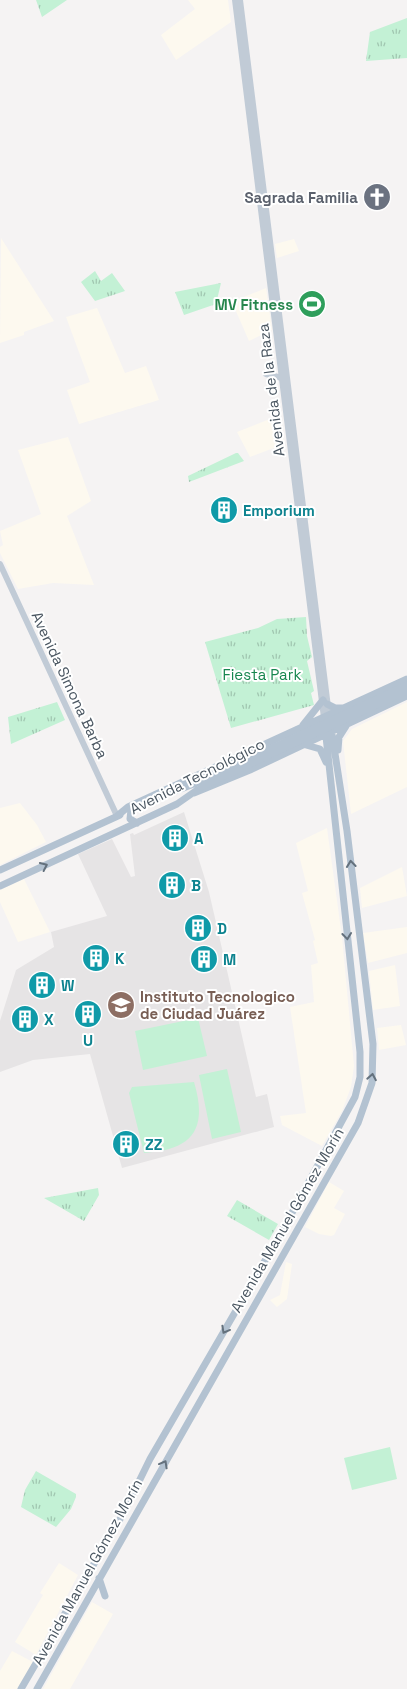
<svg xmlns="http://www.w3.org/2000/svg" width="407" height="1689" font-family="'Space Grotesk',sans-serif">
  <defs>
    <pattern id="grass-tufts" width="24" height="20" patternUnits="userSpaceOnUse" patternTransform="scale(1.25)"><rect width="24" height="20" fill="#c3f1d5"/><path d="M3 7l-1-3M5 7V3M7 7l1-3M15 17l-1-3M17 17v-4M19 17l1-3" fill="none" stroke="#a0c6b0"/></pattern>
  </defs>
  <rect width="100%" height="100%" fill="#f5f3f3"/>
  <path fill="#fdf9ef" d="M188 0H228L231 22 176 60 161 35 195 9Z
    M1 238 54 321 24 332V335L0 343Z
    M294 239 299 251 277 258 275 244Z
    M266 288 272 330 249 341 232 302Z
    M97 308 125 373 146 366 159 400 79 424 67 390 90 382 66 317Z
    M280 415 284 444 250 457 237 432Z
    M68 437 91 501 67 516 94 585 53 583 18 589 0 553V547L3 545 0 531 41 514 18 450Z
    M407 702V787L351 814 343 741 352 729Z
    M20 803 37 825 46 842 0 865V808Z
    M327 828 342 937 354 1066 351 1087 342 1111 322 1146 282 1125 280 1116 306 1113 290 1007 314 1002 311 965 318 963 313 941 315 940 302 893 308 891 296 843Z
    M402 867 407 896 362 908 360 888Z
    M24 879 50 932 18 942 0 902V890Z
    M407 927V953L368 963 363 933Z
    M395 965 400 1006 373 1010 369 971Z
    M401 1025 406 1045 379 1050 377 1028Z
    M329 1182 344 1191 334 1208 345 1214 334 1235 331 1236 319 1234 305 1227Z
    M286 1262 292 1264 287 1299 277 1307 270 1300 280 1295Z
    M59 1563 78 1575 36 1655 15 1642 43 1595 40 1593Z
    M92 1602 113 1614 70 1689H43Z
    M12 1651 33 1662 17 1689H0V1671Z"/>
  <path fill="#e6e4e5" d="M184 812 209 892 256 1097 267 1094 274 1127 122 1168 90 1054 33 1060 0 1072V1021L16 970 54 947 51 932 107 916 78 854 112 839 131 877 135 876 130 834 133 833 134 835Z"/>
  <path fill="url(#grass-tufts)" d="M36 0H67L42 17Z
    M407 18V58L366 61 370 32Z
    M95 271 101 281 112 273 125 291 95 301 81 282Z
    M221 283 216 304 184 315 175 292Z
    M236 453H238L244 461 189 482 188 476Z
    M306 617 307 636 312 657 307 661 314 691 311 693 314 705 231 728 205 642 258 628 277 619Z
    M57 702 65 720 11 744 8 717Z
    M98 1188 99 1195 84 1221 44 1198Z
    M237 1200 278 1224 269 1240 227 1216Z
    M36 1471 76 1494V1497L71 1509 56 1527 21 1507 25 1490Z"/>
  <path fill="#c3f1d5" d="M198 1018 207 1056 143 1070 135 1031Z
    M227 1069 241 1132 212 1139 199 1075Z
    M194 1082C208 1129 193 1150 144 1153L129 1093 132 1087Z
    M390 1447 397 1479 352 1490 344 1458Z"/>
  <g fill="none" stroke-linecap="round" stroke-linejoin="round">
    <path stroke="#c1cbd6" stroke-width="6" d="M235 0 324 718
      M240 0 329 715
      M266 374 282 378
      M0 564 117 816"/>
    <path stroke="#b3c2d1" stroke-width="7" d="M327 704 335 708H342
      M303 725 323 700
      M306 745 320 749 326 762
      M338 750 339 737 346 726
      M194 793 250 770 407 696
      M157 798 199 782
      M131 810 130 819 137 823
      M117 816 128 807 407 679
      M0 870 120 815
      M0 886 177 804 197 790
      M99 1578 105 1596
      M21 1689 123 1514 150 1459 281 1233 355 1097 360 1077V1052L324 718
      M37 1689 358 1123 372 1083 373 1044 347 831 329 715"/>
    <path stroke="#b3c2d1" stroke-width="7" d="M199 782 407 685
      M201 787 407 691"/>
  </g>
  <defs><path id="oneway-chevron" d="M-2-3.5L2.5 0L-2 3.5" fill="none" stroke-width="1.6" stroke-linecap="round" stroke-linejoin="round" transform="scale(1.25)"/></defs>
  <g stroke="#64717d">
    <use href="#oneway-chevron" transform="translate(351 864) rotate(-96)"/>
    <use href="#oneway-chevron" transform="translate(44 866) rotate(-25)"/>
    <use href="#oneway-chevron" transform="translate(347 936) rotate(84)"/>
    <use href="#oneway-chevron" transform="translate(372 1077) rotate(-80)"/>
    <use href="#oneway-chevron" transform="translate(225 1330) rotate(119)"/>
    <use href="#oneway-chevron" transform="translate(164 1464) rotate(-61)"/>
  </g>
  <defs>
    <g id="church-disc" transform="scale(1.4375)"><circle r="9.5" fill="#6b7280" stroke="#fff"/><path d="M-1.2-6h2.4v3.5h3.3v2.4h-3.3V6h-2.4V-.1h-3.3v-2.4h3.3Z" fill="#fff"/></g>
    <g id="stadium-disc" transform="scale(1.4375)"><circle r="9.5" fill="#2e9e5b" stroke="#fff"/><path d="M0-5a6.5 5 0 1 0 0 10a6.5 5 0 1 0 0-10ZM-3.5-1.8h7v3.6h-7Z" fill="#fff"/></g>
    <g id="building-disc" transform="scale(1.4375)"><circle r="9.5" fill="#0f9aa8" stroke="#fff"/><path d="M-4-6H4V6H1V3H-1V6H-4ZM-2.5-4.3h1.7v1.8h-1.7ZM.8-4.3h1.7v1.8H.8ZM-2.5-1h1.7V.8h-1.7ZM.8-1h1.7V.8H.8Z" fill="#fff"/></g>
    <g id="university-disc" transform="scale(1.4375)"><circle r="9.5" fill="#8d6e63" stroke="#fff"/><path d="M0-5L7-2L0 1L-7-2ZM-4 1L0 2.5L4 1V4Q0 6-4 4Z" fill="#fff"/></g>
  </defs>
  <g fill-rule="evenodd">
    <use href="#church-disc" x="377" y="197"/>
    <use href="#stadium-disc" x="312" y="304"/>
    <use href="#building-disc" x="224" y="510"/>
    <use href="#building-disc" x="175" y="838"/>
    <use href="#building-disc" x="172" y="885"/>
    <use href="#building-disc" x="198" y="928"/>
    <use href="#building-disc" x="96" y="958"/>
    <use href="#building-disc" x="204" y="959"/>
    <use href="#building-disc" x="42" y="985"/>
    <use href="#university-disc" x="121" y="1005"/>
    <use href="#building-disc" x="88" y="1014"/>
    <use href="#building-disc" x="25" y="1019"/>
    <use href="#building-disc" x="126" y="1144"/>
  </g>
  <g text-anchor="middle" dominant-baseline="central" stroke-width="4" stroke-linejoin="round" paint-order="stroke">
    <g font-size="15" font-weight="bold" fill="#5b616d" stroke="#fff" text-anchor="end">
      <text x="358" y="197">Sagrada Familia</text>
    </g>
    <g font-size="15" font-weight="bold" fill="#27864d" stroke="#fff" text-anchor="end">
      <text x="293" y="304">MV Fitness</text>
    </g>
    <g font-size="15" fill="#4a5661" stroke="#fff">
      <text transform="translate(271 390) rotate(-97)">Avenida de la Raza</text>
      <text transform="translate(70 685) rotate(65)">Avenida Simona Barba</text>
      <text transform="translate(197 776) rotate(-27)">Avenida Tecnológico</text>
      <text transform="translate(287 1220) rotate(-60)">Avenida Manuel Gómez Morín</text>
      <text transform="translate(87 1572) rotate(-61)">Avenida Manuel Gómez Morín</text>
    </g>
    <g font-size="15" font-weight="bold" fill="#0d838f" stroke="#fff" text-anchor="start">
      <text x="243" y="510">Emporium</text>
      <text x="194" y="838">A</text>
      <text x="191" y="885">B</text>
      <text x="217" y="928">D</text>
      <text x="115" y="958">K</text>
      <text x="223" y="959">M</text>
      <text x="61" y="985">W</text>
      <text x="44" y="1019">X</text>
      <text x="88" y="1040" text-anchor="middle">U</text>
      <text x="145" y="1144">ZZ</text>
    </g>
    <g font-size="15" fill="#17864f" stroke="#fff">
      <text x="262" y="674">Fiesta Park</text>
    </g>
    <g font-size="15" font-weight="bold" fill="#785e54" stroke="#fff" text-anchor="start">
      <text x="140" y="996">Instituto Tecnologico<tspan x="140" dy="17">de Ciudad Juárez</tspan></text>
    </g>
  </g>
</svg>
